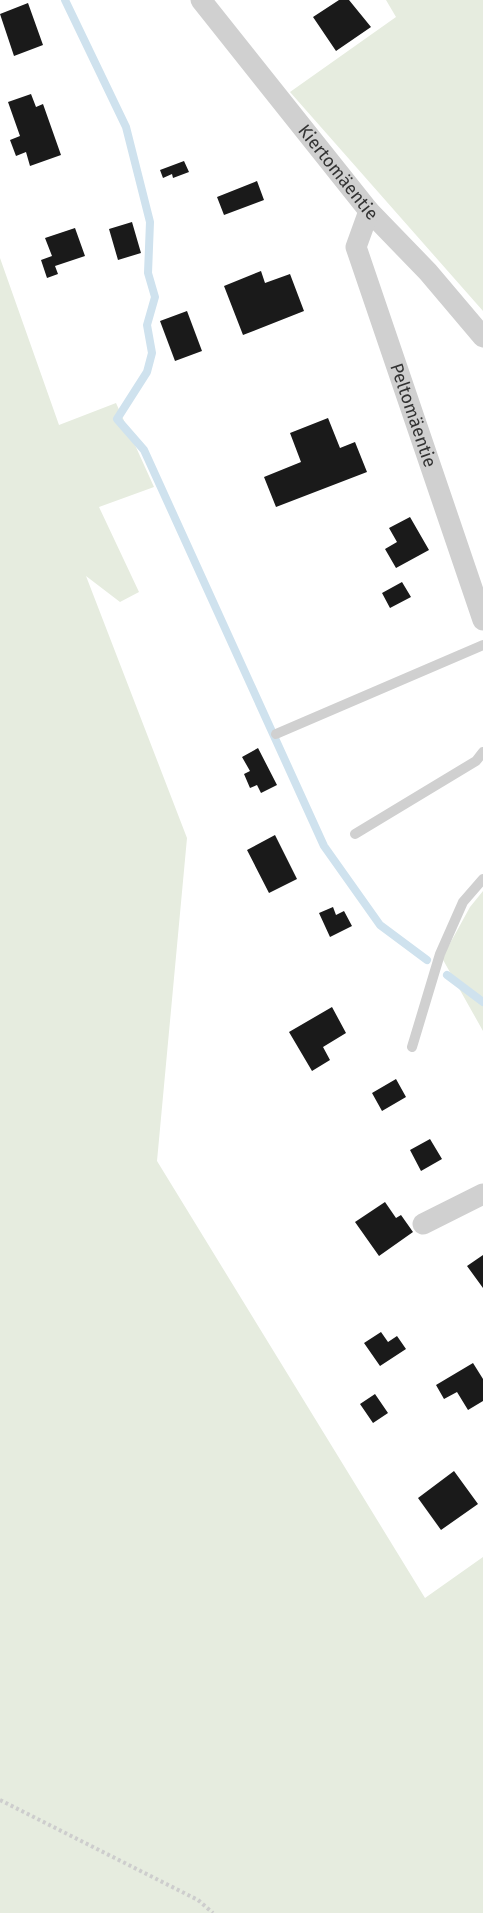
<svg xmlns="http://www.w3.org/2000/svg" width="483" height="1913" font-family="'Fira Sans',sans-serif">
  <rect width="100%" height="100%" fill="#fff"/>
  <path fill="#e6ecdf" d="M386 0H483V311L290 92 396 17Z
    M0 258 59 425 116 403 154 487 99 507 139 592 120 602 86 576 187 838 157 1161 425 1598 483 1557V1913H0Z
    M483 891V1031L442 958 470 907Z"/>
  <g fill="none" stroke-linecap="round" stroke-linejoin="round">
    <path stroke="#cfe2ee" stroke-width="8" d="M65 0 126 127 150 222 148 273 155 297 147 325 152 353 147 372 117 419 144 450 324 846 380 925 427 960
      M447 975 483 1002"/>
  </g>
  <path fill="#1a1a1a" d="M339 0H349L371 27 336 51 313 17Z
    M28 3 43 45 14 56 0 14Z
    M31 94 36 107 43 104 61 155 30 166 26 152 16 156 10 140 20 136 8 102Z
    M184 161 189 172 173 178 172 174 163 178 160 170Z
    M257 181 264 200 224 215 217 197Z
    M132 222 141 253 118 260 109 229Z
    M75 228 85 256 55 266 58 274 47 278 41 260 52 256 45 238Z
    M261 271 265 283 290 274 304 311 243 335 224 286Z
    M187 311 202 351 175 361 160 321Z
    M328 418 340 448 355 442 367 472 276 507 264 477 301 462 290 433Z
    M410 517 429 550 396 568 385 549 397 542 389 528Z
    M402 582 411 597 390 608 382 593Z
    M258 748 277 785 261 793 257 785 250 788 244 774 250 771 242 757Z
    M275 835 297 879 269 893 247 850Z
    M333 907 336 915 344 911 352 926 330 937 319 913Z
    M332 1007 346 1033 323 1047 330 1060 312 1071 289 1032Z
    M396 1079 406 1097 382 1111 372 1093Z
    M430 1139 442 1159 421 1171 410 1150Z
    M385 1202 396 1218 401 1215 413 1232 379 1256 355 1222Z
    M483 1255V1288L467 1266Z
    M381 1332 388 1342 397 1336 406 1349 380 1366 364 1343Z
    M473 1363 483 1379V1401L468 1410 457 1392 444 1399 436 1385Z
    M375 1394 388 1413 373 1423 360 1404Z
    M454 1471 478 1504 441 1530 418 1498Z"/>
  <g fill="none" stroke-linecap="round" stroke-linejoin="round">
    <path stroke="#cdcdcd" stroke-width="4" stroke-dasharray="3 3" stroke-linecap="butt" d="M0 1800 198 1900 213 1913"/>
    <path stroke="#d0d0d0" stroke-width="10" d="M276 734 483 645
      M355 834 476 761 483 752
      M412 1047 440 954 463 902 483 879"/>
    <g stroke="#d0d0d0" stroke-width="21">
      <path id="s1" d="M201 0 369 211 428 272 483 337"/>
      <path id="s2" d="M369 211 356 247 483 620"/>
      <path d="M423 1224 483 1194"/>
    </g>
  </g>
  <g text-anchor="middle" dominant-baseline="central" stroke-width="6" stroke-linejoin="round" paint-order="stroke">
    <g font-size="18" fill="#333" stroke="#fff">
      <text stroke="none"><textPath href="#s1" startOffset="220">Kiertomäentie</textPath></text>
      <text stroke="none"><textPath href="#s2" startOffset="216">Peltomäentie</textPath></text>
    </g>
  </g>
</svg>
